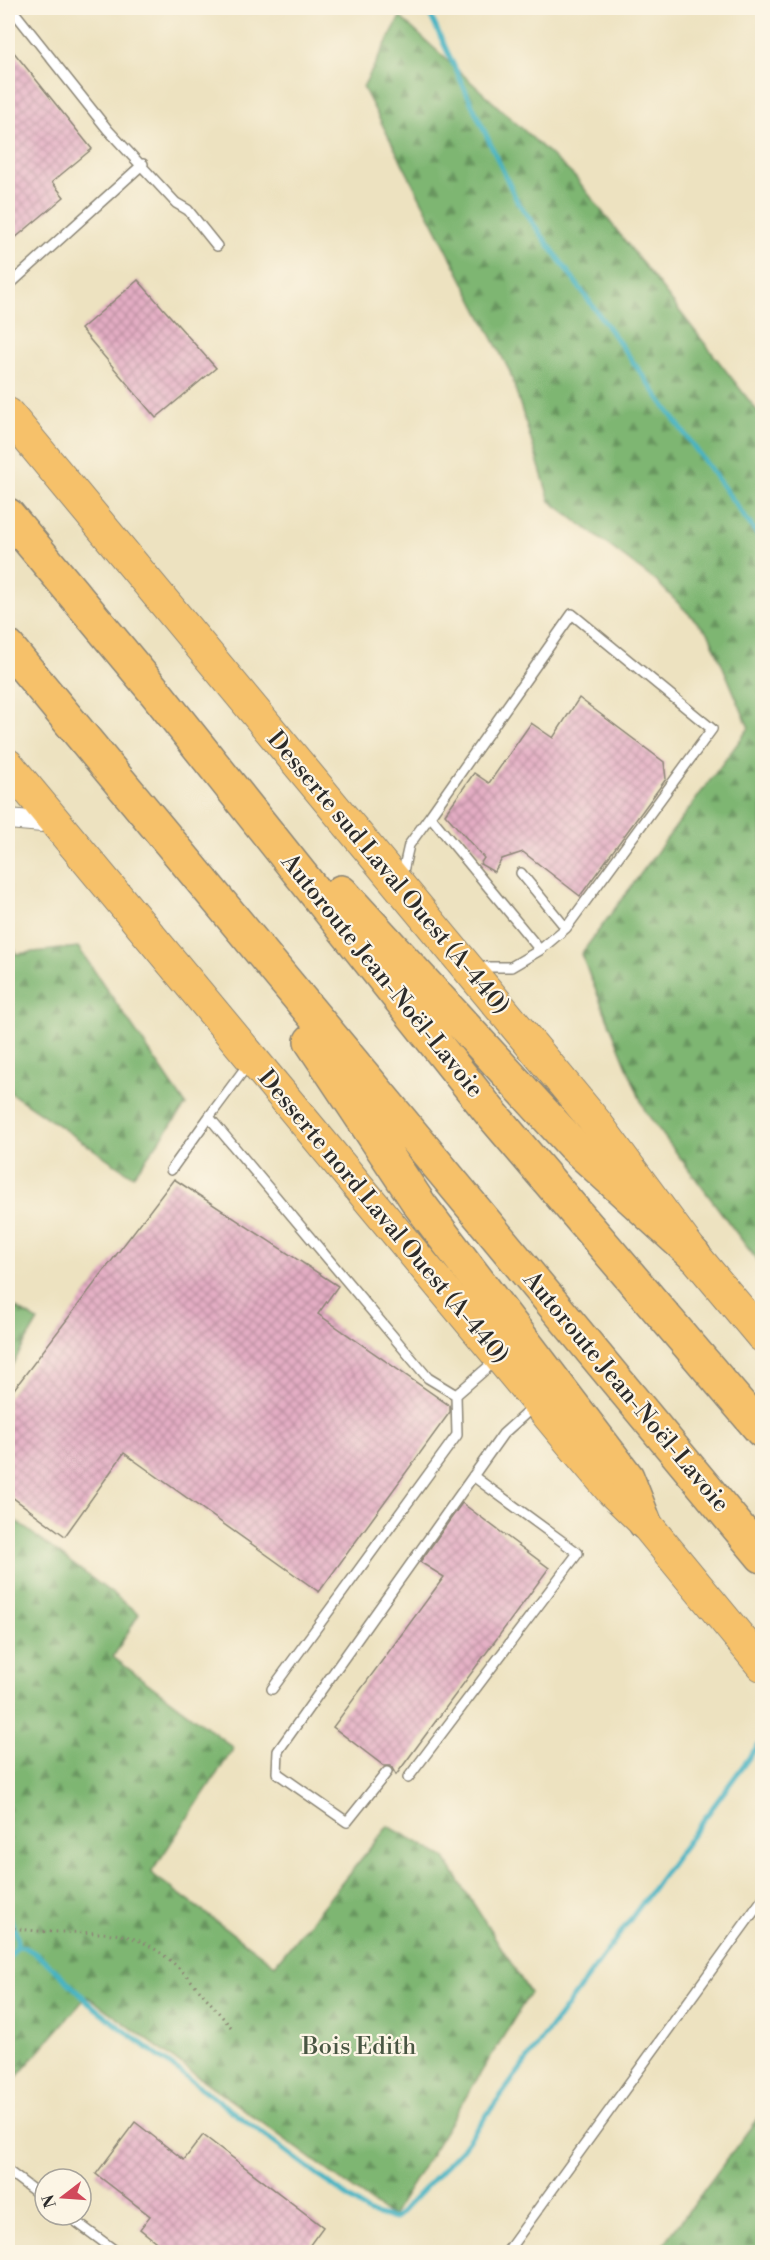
<svg xmlns="http://www.w3.org/2000/svg" width="770" height="2260" font-family="'Libre Bodoni',serif">
  <defs>
    <pattern id="forest-firs" width="22" height="20" patternUnits="userSpaceOnUse" patternTransform="scale(1.5)"><rect width="22" height="20" fill="#7eb672"/><path d="M5 1l3.5 6h-7zM16 11l3.5 6h-7z" fill="#67945e"/></pattern>
    <pattern id="building-cross-hatch" width="8" height="8" patternUnits="userSpaceOnUse" patternTransform="scale(1.5)"><rect width="8" height="8" fill="#e4adc4"/><path d="M0 0l8 8M0 8l8-8" fill="none" stroke="#b98d9f"/></pattern>
  </defs>
  <rect width="100%" height="100%" fill="#fcf5e5"/>
  <filter id="ink" filterUnits="userSpaceOnUse"><feTurbulence type="fractalNoise" baseFrequency=".0167" numOctaves="2"/><feDisplacementMap in="SourceGraphic" scale="12" xChannelSelector="R" yChannelSelector="G"/><feConvolveMatrix kernelMatrix="1 2 1 2 8 2 1 2 1" color-interpolation-filters="sRGB"/></filter>
  <filter id="wash" filterUnits="userSpaceOnUse"><feTurbulence type="fractalNoise" baseFrequency=".008" numOctaves="4" result="noise"/><feDisplacementMap in="SourceGraphic" scale="24" xChannelSelector="R" yChannelSelector="G"/><feGaussianBlur stdDeviation="1.35" result="paint"/><feColorMatrix in="noise" values="0 0 0 0 0 0 0 0 0 0 0 0 0 0 0 0 0 1.4 0 .05"/><feComposite in="paint" operator="in"/></filter>
  <g filter="url(#wash)">
    <rect width="100%" height="100%" fill="#ede2c0"/>
    <path fill="url(#forest-firs)" stroke="#54704e" stroke-width="1.5" d="M400 17 576 178 762 417V1267L645 1111 581 954 749 728 709 634 657 582 550 501 510 372 363 87Z
      M8 932 16 954 78 947 186 1105 133 1176 8 1091Z
      M8 1303 38 1321 8 1372Z
      M8 1515 139 1614 113 1657 234 1748 151 1873 275 1965 388 1826 444 1857 530 1993 392 2217 87 1996 8 2087Z
      M762 2112V2252H658Z"/>
    <g fill="none" stroke-linecap="round" stroke-linejoin="round">
      <path stroke="#47b4c3" stroke-width="5" d="M427 8 517 201 762 541
        M8 1913 17 1936V1946
        M8 1959 17 1946C35 1944 79 1995 95 2008 185 2077 278 2145 369 2213L395 2219 461 2150 762 1740"/>
    </g>
    <g id="blocks">
      <path fill="url(#building-cross-hatch)" d="M8 45 92 149 52 182 64 197 8 244Z
        M138 280 216 368 156 418 81 329Z
        M579 698 664 762 666 779 580 896 523 852 502 859 494 872 480 864 484 858 445 814 474 773 489 783 531 723 553 738Z
        M174 1179 338 1286 318 1314 450 1406V1412L319 1592 124 1453 65 1536 8 1494V1397Z
        M462 1503 549 1568 396 1775 391 1766H384L333 1727 444 1577 420 1562Z
        M135 2122 184 2160 203 2135 323 2227 304 2253H170L140 2229 150 2216 96 2174Z"/>
    </g>
  </g>
  <g filter="url(#ink)">
    <use href="#blocks" fill-opacity="0" stroke="#8c8676" stroke-width="1.5"/>
    <g fill="none" stroke-linecap="round" stroke-linejoin="round">
      <g stroke="#8c8676" stroke-width="12">
        <path id="lane" d="M11 8 108 130 176 203 188 210 217 246
          M8 286 143 164
          M430 816 572 614 712 729 566 928
          M521 873 566 928 540 950
          M402 876 409 845 430 816 540 950 511 967H477
          M249 1063 209 1117 428 1378 456 1395 495 1361
          M171 1170 209 1117
          M272 1689 457 1435 456 1395
          M387 1772 347 1822 277 1773 278 1751 503 1434 533 1407
          M408 1778 578 1553 473 1476
          M8 2171 45 2199
          M67 2215 117 2252
          M507 2252 762 1900"/>
      </g>
      <g stroke="#8c8676" stroke-width="22">
        <path id="street" d="M8 819 54 823"/>
      </g>
      <g stroke="#8c8676" stroke-width="34">
        <path id="primary" d="M8 414 597 1124 694 1255 762 1336
          M8 765 577 1450 612 1491 645 1523 762 1665"/>
      </g>
      <g stroke="#8c8676" stroke-width="36">
        <path id="highway" d="M8 515 156 693 490 1112 762 1431
          M8 647 762 1556
          M341 892 573 1145 694 1255
          M311 1041 420 1205 627 1477 645 1523"/>
      </g>
      <path stroke="#8c8676" stroke-width="3" stroke-dasharray="1.5 4.5" stroke-linecap="butt" d="M8 1927C42 1934 79 1931 114 1934 166 1940 199 1991 231 2027"/>
      <use href="#lane" stroke="#fff" stroke-width="9"/>
      <use href="#street" stroke="#fff" stroke-width="20"/>
      <use href="#primary" stroke="#f6c16b" stroke-width="32"/>
      <use href="#highway" stroke="#f6c16b" stroke-width="33"/>
    </g>
  </g>
  <g text-anchor="middle" dominant-baseline="central" stroke-width="4.5" stroke-linejoin="round" paint-order="stroke">
    <g font-size="24" fill="#2b2b2b" stroke="#fcf5e5">
      <text transform="translate(388 873) rotate(50)">Desserte sud Laval Ouest (A-440)</text>
      <text transform="translate(382 976) rotate(51)">Autoroute Jean-Noël-Lavoie</text>
      <text transform="translate(383 1217) rotate(50)">Desserte nord Laval Ouest (A-440)</text>
      <text transform="translate(626 1392) rotate(50)">Autoroute Jean-Noël-Lavoie</text>
    </g>
    <g font-size="24" fill="#485542" stroke="#fcf5e5">
      <text x="359" y="2047">Bois Edith</text>
    </g>
  </g>
  <rect width="770" height="2260" fill="none" stroke="#fcf5e5" stroke-width="30"/>
  <g transform="translate(63 2197) rotate(253)"><circle r="28" fill="#fcf5e5" stroke="#a8a49b" stroke-width="1.5"/>
  <path d="M0-4.5L10 22L0 15L-10 22Z" fill="#d1495b"/>
  <text y="-9" font-size="16" font-weight="bold" text-anchor="middle" fill="#2b2b2b">N</text>
  </g>
</svg>
